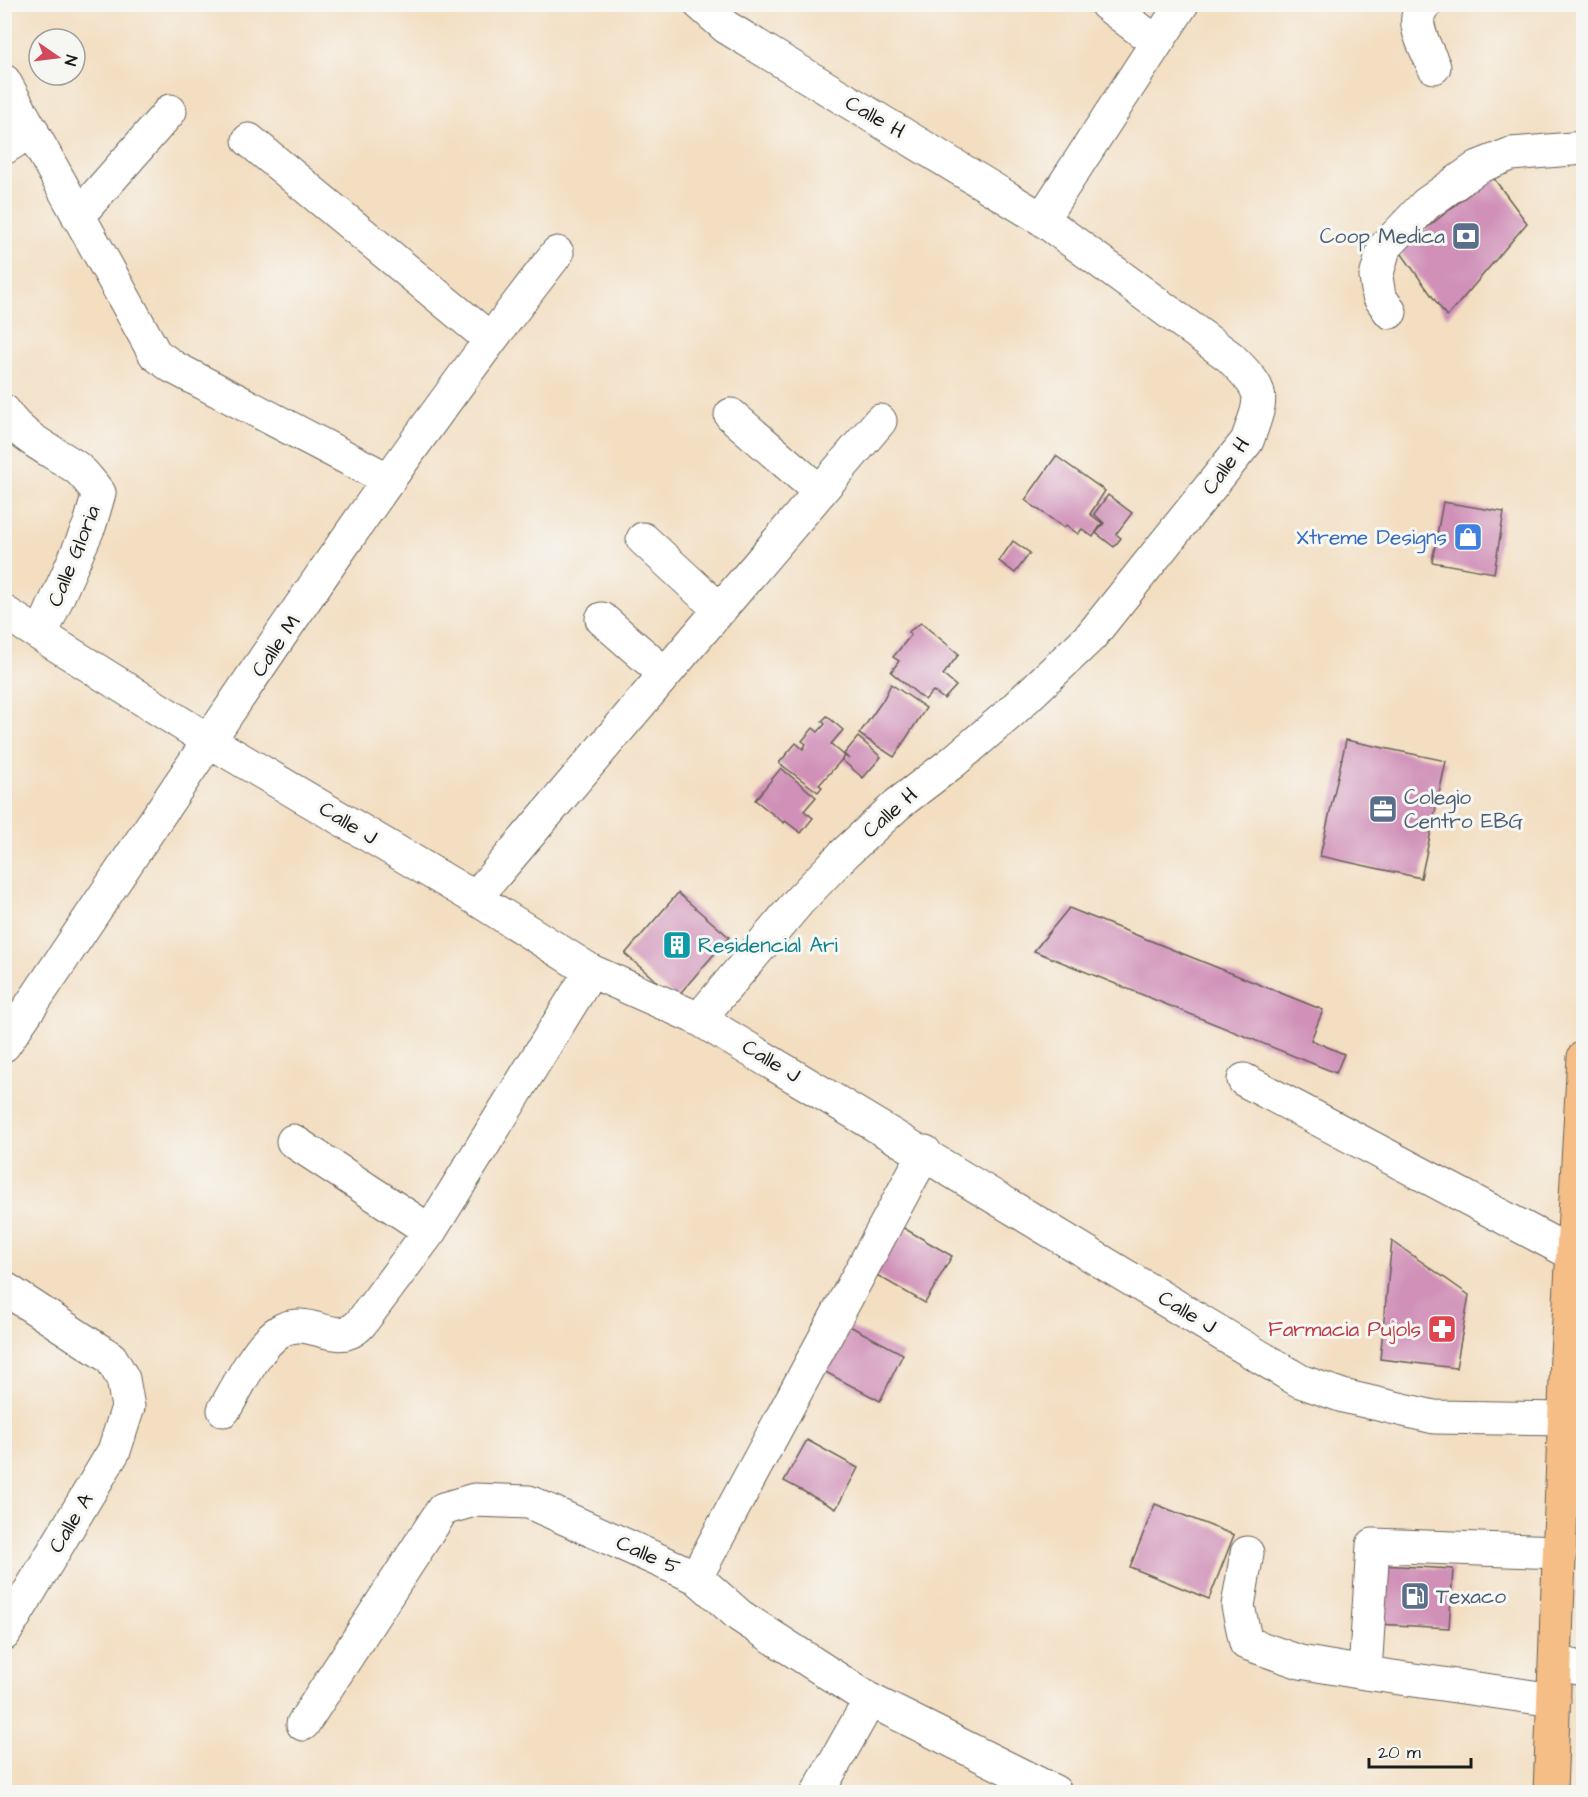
<svg xmlns="http://www.w3.org/2000/svg" width="1588" height="1797" font-family="'Architects Daughter',sans-serif">
  <rect width="100%" height="100%" fill="#f6f6f2"/>
  <filter id="ink" filterUnits="userSpaceOnUse"><feTurbulence type="fractalNoise" baseFrequency=".0167" numOctaves="2"/><feDisplacementMap in="SourceGraphic" scale="12" xChannelSelector="R" yChannelSelector="G"/><feConvolveMatrix kernelMatrix="1 2 1 2 8 2 1 2 1" color-interpolation-filters="sRGB"/></filter>
  <filter id="wash" filterUnits="userSpaceOnUse"><feTurbulence type="fractalNoise" baseFrequency=".008" numOctaves="4" result="noise"/><feDisplacementMap in="SourceGraphic" scale="24" xChannelSelector="R" yChannelSelector="G"/><feGaussianBlur stdDeviation="1.35" result="paint"/><feColorMatrix in="noise" values="0 0 0 0 0 0 0 0 0 0 0 0 0 0 0 0 0 1.4 0 .05"/><feComposite in="paint" operator="in"/></filter>
  <g filter="url(#wash)">
    <rect width="100%" height="100%" fill="#f3dec1"/>
    <g id="blocks">
      <path fill="#d090b8" d="M1492 176 1527 223 1447 317 1399 250Z
        M1056 456 1105 491 1090 514 1102 523 1093 537 1082 529 1078 534 1066 525 1064 528 1025 500Z
        M1108 495 1132 513 1116 534 1121 538 1114 547 1096 533 1104 523 1094 514Z
        M1443 502 1504 512 1494 573 1432 562Z
        M1013 541 1030 553 1015 573 999 561Z
        M921 623 959 654 943 675 956 686 944 699 933 691 925 700 891 672 899 661 893 657 911 635 908 632Z
        M891 684 926 708 894 757 859 734 883 700Z
        M827 716 843 730 831 744 845 756 819 785 822 787 818 792 779 763 796 743 803 749 806 744 802 741 813 728 818 732 825 724 822 721Z
        M858 737 881 757 863 778 842 760 845 756 849 759 844 754Z
        M1346 740 1446 761 1421 878 1320 856Z
        M781 768 816 797 804 811 813 818 801 833 785 821 784 823 755 800Z
        M678 893 729 937 676 998 625 954Z
        M1069 908 1323 1010 1311 1040 1344 1054 1336 1073 1034 951Z
        M895 1223 952 1256 925 1303 868 1270Z
        M1392 1241 1469 1295 1456 1368 1380 1359Z
        M840 1321 903 1354 880 1401 816 1367Z
        M807 1440 858 1468 836 1509 784 1481Z
        M1155 1504 1234 1535 1209 1599 1130 1567Z
        M1380 1565 1453 1569 1449 1628 1377 1624Z"/>
    </g>
  </g>
  <g filter="url(#ink)">
    <use href="#blocks" fill-opacity="0" stroke="#676056" stroke-width="1.5"/>
    <g fill="none" stroke-linecap="round" stroke-linejoin="round">
      <g stroke="#676056" stroke-width="35">
        <path id="minor" d="M1106 4 1156 42
          M1425 4C1407 20 1427 49 1434 67
          M4 81 155 354 173 367 389 480
          M249 140 490 339
          M4 148 32 130
          M78 216 170 111
          M1042 219 1182 4
          M1390 312 1379 296 1376 277 1384 248 1426 204 1478 167 1511 154 1584 148
          M4 411C20 438 53 451 77 468 86 475 92 485 99 493L90 524 41 635
          M731 415 820 492
          M643 539 720 610
          M4 612 211 742 475 898 591 971 699 1019 1300 1381 1343 1396 1434 1417 1566 1419
          M602 619 665 674
          M475 898 880 421
          M699 1019 799 901 843 855 898 804 953 762 1010 713 1091 636 1247 441C1264 394 1266 393 1230 357L1042 219 726 27 700 4
          M4 1045C185 779 359 507 557 253
          M1244 1080 1573 1254
          M293 1141 430 1231
          M4 1288 111 1358 123 1379 128 1407 114 1451 4 1634
          M224 1410C238 1387 257 1345 280 1331 310 1313 337 1351 361 1323L430 1231 591 971
          M1247 1553 1238 1606 1246 1643 1300 1662 1365 1673
          M696 1577 925 1152
          M1556 1661 1584 1670
          M1554 1700 1365 1673 1373 1545 1560 1552
          M303 1724 443 1509 474 1500 529 1502 696 1577 740 1616 870 1700 1055 1792
          M818 1792 870 1700"/>
      </g>
      <g stroke="#676056" stroke-width="35">
        <path id="major" d="M1550 1792 1567 1355 1584 1057"/>
      </g>
      <use href="#minor" stroke="#fff" stroke-width="33"/>
      <use href="#major" stroke="#f6be87" stroke-width="33"/>
    </g>
  </g>
  <defs>
    <g id="bank-square" transform="scale(1.5)"><rect x="-9" y="-9" width="18" height="18" rx="4" fill="#5c6f8a" stroke="#f6f6f2"/><path d="M-6-4H6V4H-6ZM0-2.3a2.3 2.3 0 1 0 0 4.6a2.3 2.3 0 1 0 0-4.6Z" fill="#fff"/></g>
    <g id="shop-square" transform="scale(1.5)"><rect x="-9" y="-9" width="18" height="18" rx="4" fill="#3f7fe0" stroke="#f6f6f2"/><path d="M-5-2.5h2.3a2.7 3.5 0 0 1 5.4 0H5L5.5 6h-11ZM-1.5-2.5h3a1.5 2.3 0 0 0-3 0Z" fill="#fff"/></g>
    <g id="office-square" transform="scale(1.5)"><rect x="-9" y="-9" width="18" height="18" rx="4" fill="#5c6f8a" stroke="#f6f6f2"/><path d="M-6-3h4V-5.5h4V-3h4V5H-6ZM-1-4.5V-3h2v-1.5ZM-6 0V1H6V0Z" fill="#fff"/></g>
    <g id="building-square" transform="scale(1.5)"><rect x="-9" y="-9" width="18" height="18" rx="4" fill="#0f9aa8" stroke="#f6f6f2"/><path d="M-4-6H4V6H1V3H-1V6H-4ZM-2.5-4.3h1.7v1.8h-1.7ZM.8-4.3h1.7v1.8H.8ZM-2.5-1h1.7V.8h-1.7ZM.8-1h1.7V.8H.8Z" fill="#fff"/></g>
    <g id="pharmacy-square" transform="scale(1.5)"><rect x="-9" y="-9" width="18" height="18" rx="4" fill="#e0444e" stroke="#f6f6f2"/><path d="M-2-6h4v4h4v4h-4v4h-4v-4h-4v-4h4Z" fill="#fff"/></g>
    <g id="fuel-square" transform="scale(1.5)"><rect x="-9" y="-9" width="18" height="18" rx="4" fill="#5c6f8a" stroke="#f6f6f2"/><path d="M-5.5-6h7V0h2V4h1.3V-2.5L3-4.5l.8-.8L6-3V5H2.5V1h-1V6h-7ZM-4.2-4.7v3.2H.2V-4.7Z" fill="#fff"/></g>
  </defs>
  <g fill-rule="evenodd">
    <use href="#bank-square" x="1466" y="236"/>
    <use href="#shop-square" x="1468" y="537"/>
    <use href="#office-square" x="1383" y="809"/>
    <use href="#building-square" x="677" y="945"/>
    <use href="#pharmacy-square" x="1442" y="1329"/>
    <use href="#fuel-square" x="1415" y="1596"/>
  </g>
  <g text-anchor="middle" dominant-baseline="central" stroke-width="6" stroke-linejoin="round" paint-order="stroke">
    <g font-size="21" fill="#1c1c1c" stroke="#f6f6f2">
      <text transform="translate(875 117) rotate(30)">Calle H</text>
      <text transform="translate(1226 466) rotate(-54)">Calle H</text>
      <text transform="translate(74 556) rotate(-68)">Calle Gloria</text>
      <text transform="translate(276 646) rotate(-56)">Calle M</text>
      <text transform="translate(890 813) rotate(-41)">Calle H</text>
      <text transform="translate(348 823) rotate(31)">Calle J</text>
      <text transform="translate(771 1061) rotate(31)">Calle J</text>
      <text transform="translate(1187 1312) rotate(31)">Calle J</text>
      <text transform="translate(71 1523) rotate(-59)">Calle A</text>
      <text transform="translate(648 1555) rotate(24)">Calle 5</text>
    </g>
    <g font-size="21" fill="#4e5e75" stroke="#f6f6f2" text-anchor="start">
      <text x="1445" y="236" text-anchor="end">Coop Medica</text>
      <text x="1404" y="797">Colegio<tspan x="1404" dy="24">Centro EBG</tspan></text>
      <text x="1436" y="1596">Texaco</text>
    </g>
    <g font-size="21" fill="#366cbe" stroke="#f6f6f2" text-anchor="end">
      <text x="1447" y="537">Xtreme Designs</text>
    </g>
    <g font-size="21" fill="#0d838f" stroke="#f6f6f2" text-anchor="start">
      <text x="698" y="945">Residencial Ari</text>
    </g>
    <g font-size="21" fill="#be3a42" stroke="#f6f6f2" text-anchor="end">
      <text x="1421" y="1329">Farmacia Pujols</text>
    </g>
  </g>
  <rect width="1588" height="1797" fill="none" stroke="#f6f6f2" stroke-width="24"/>
  <g transform="translate(57 57) rotate(104)"><circle r="28" fill="#f6f6f2" stroke="#9f9f9c" stroke-width="1.5"/>
  <path d="M0-4.5L10 22L0 15L-10 22Z" fill="#d1495b"/>
  <text y="-9" font-size="16" font-weight="bold" text-anchor="middle" fill="#1c1c1c">N</text>
  </g>
  <path d="M1369 1758v9h102v-9" fill="none" stroke="#1c1c1c" stroke-width="3"/>
  <text x="1378" y="1758" font-size="18" fill="#1c1c1c" stroke="#f6f6f2" stroke-width="4.5" paint-order="stroke">20 m</text>
</svg>
